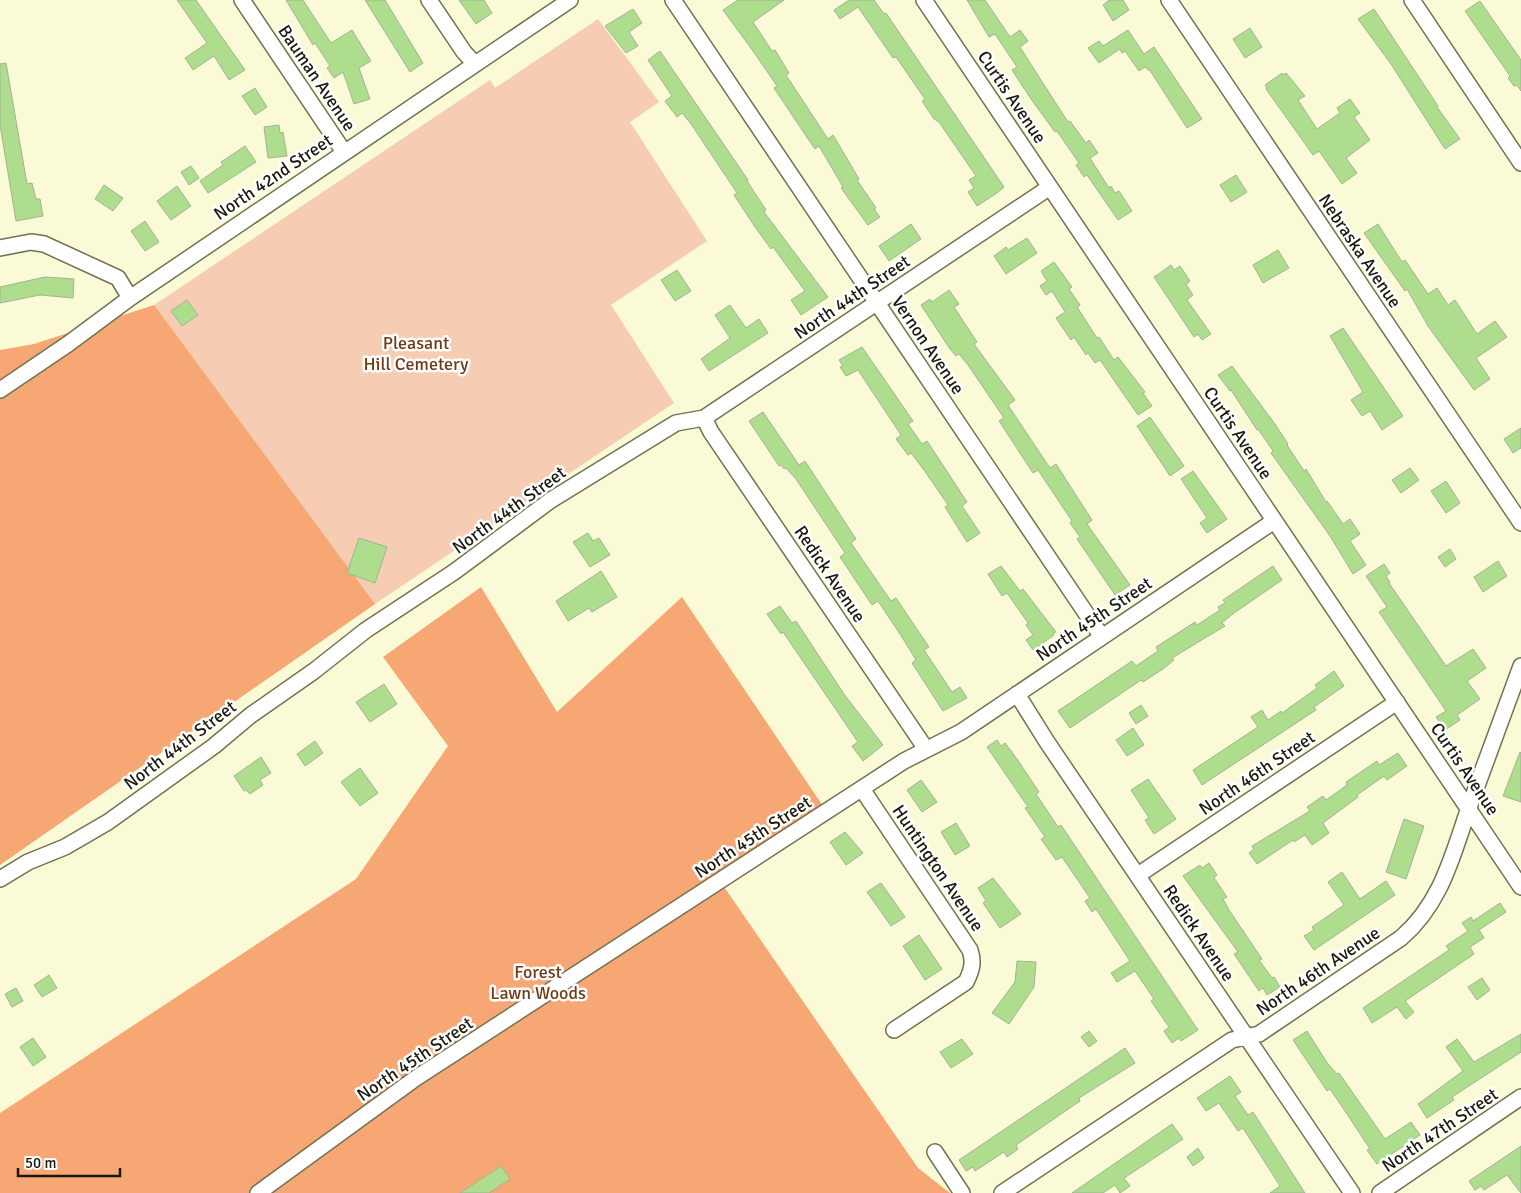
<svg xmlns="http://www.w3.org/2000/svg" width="1521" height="1193" font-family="Signika,sans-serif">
  <rect width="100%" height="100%" fill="#fbfad7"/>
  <path fill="#f6ccb2" d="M598 19 659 102 630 122 707 241 611 305 674 403 363 612 154 305 490 80 495 88Z"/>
  <path fill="#f6a773" d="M154 305 375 604 0 865V350L34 344Z
    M481 587 557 712 682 597 827 812 720 881 918 1168 950 1193H0V1113L356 879 448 746 383 657Z"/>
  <path fill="#afdd8e" stroke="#a1b395" d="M177 0H196L245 70 229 80 214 56 193 70 185 58 207 43Z
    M286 0H303L331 43 352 30 371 61 359 68 370 99 354 104 343 72 334 78 327 68 330 66 315 43 313 45Z
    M365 0H385L423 63 410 72Z
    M459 0H484L492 13 476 24Z
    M738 0H784L753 22 772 51 775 50 789 73 786 75 828 139 833 135 859 179 857 180 876 208 874 209 880 217 868 225 841 188 843 187 819 146 815 149 806 136 774 88 777 86 753 51 723 10Z
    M849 0H874L884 14 886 13 1004 187 997 193 977 206 968 192 974 188 969 180 976 176 939 122 934 119 922 101 925 99 896 57 893 58 858 7 840 19 834 10Z
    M967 0H985L1010 37 1020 30 1028 41 1020 47 1039 77 1068 122 1070 121 1086 143 1089 140 1098 153 1090 158 1109 188 1111 186 1115 193 1119 191 1132 211 1118 220 1087 175 1084 177 1076 165 1079 163 1061 137 1057 131 1055 132 1031 99 1012 70 1017 67 995 34 989 37Z
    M1109 0H1123L1129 10 1113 21 1103 5Z
    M1480 1 1521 60V91L1517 85 1514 86 1508 78 1510 76 1465 11Z
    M633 9 642 23 629 32 638 46 626 53 605 26Z
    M1374 9 1438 106 1437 107 1460 139 1445 149 1391 64 1358 19Z
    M1250 28 1262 47 1245 58 1233 39Z
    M1128 30 1144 54 1154 47 1202 119 1187 128 1151 72 1145 67 1139 71 1125 51 1122 53 1120 49 1099 63 1088 48 1099 41 1103 46Z
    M660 51 748 180 747 181 766 210 764 212 828 297 801 315 791 300 805 291 773 247 771 249 755 227 734 195 737 193 691 124 682 113 677 117 665 101 672 96 648 60Z
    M6 63 27 184 32 183 36 199H40L43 216 16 221 0 125V64Z
    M1282 73 1283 75 1286 73 1305 96 1298 100 1317 129 1340 113 1337 108 1350 99 1360 113 1354 117 1370 140 1346 158 1357 173 1342 184 1319 151 1313 155 1266 89 1267 88 1265 85Z
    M255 88 267 107 255 115 242 96Z
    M279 125 280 133 283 132 287 156 268 158 264 127Z
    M245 146 256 162 208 193 200 181 223 165 221 162Z
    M191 166 199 178 189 185 181 172Z
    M1236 175 1247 192 1231 202 1220 185Z
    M104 185 123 198 113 211 95 199Z
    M177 186 191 206 171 220 157 201Z
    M145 221 159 242 145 251 131 231Z
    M911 224 921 239 889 261 879 246Z
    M1378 224 1402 262 1405 260 1428 294 1437 288 1448 305 1455 300 1477 334 1495 321 1507 337 1476 358 1490 379 1474 390 1428 326 1407 289 1405 291 1364 233Z
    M1027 238 1037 253 1006 274 994 256 1006 247 1008 250Z
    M1278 250 1289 268 1263 283 1253 265Z
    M1054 262 1072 287 1069 289 1080 305 1077 307 1097 338 1099 337 1114 360 1118 357 1145 392 1143 393 1152 406 1138 415 1100 360 1095 363 1088 353 1086 355 1074 337 1071 340 1056 318 1065 312 1052 291 1046 295 1040 286 1047 281 1041 271Z
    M1171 265 1174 270 1180 266 1190 281 1186 284 1193 295 1187 300 1211 334 1202 340 1198 334 1194 337 1154 277Z
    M677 270 691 291 675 301 661 280Z
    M45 277 74 279 73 298 40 295 0 303V287Z
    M949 290 959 304 954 307 977 342 974 344 1015 400 1008 405 1050 468 1056 464 1092 520 1087 524 1130 585 1115 595 1077 539 1080 537 1070 523 1072 521 1038 470 1033 473 999 421 1004 418 968 365 959 354 956 356 950 349 921 305 930 299 932 302Z
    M187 300 198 315 182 326 171 311Z
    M730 305 746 328 759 319 768 333 709 371 701 359 730 338 715 315Z
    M1343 328 1403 416 1382 430 1370 411 1362 416 1351 400 1363 392 1330 336Z
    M862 347 913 421 908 424 922 444 927 441 967 502 962 506 980 533 967 542 945 507 948 505 924 470 911 453 908 455 896 439 901 435 858 370 846 376 840 367 843 366 839 360Z
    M1232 366 1275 424 1288 444 1287 445 1304 471 1306 469 1326 502 1327 501 1343 524 1350 519 1360 534 1350 541 1366 565 1353 574 1330 536 1271 453 1273 451 1258 429 1257 430 1231 390 1230 391 1218 375Z
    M763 412 799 465 805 461 856 539 851 543 891 601 896 598 929 647 924 650 952 692 960 687 967 698 943 711 912 663 916 660 900 634 878 601 872 605 840 557 845 553 796 479 786 468 784 469 781 465 779 466 749 421Z
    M1150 417 1184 466 1170 476 1137 426Z
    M1521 428V448L1513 453 1504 439Z
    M1410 468 1419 480 1401 493 1392 480Z
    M1193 471 1227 519 1207 533 1200 523 1207 518 1181 479Z
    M1446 481 1460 503 1446 513 1431 491Z
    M588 533 593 541 599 538 610 555 590 567 573 542Z
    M359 538 387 547 375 583 347 573Z
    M1450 549 1456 559 1445 567 1438 557Z
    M1498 561 1507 576 1483 592 1474 577Z
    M1384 564 1390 573 1386 576 1390 582 1389 583 1446 666 1473 649 1486 668 1467 681 1480 699 1457 715 1460 720 1445 730 1436 717 1446 711 1379 612 1387 607 1366 576Z
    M1001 566 1020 591 1023 589 1056 632 1053 633 1054 635 1033 650 1026 640 1033 635 1026 625 1028 623 1007 593 1002 596 988 574Z
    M1273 566 1282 580 1234 613 1222 623 1225 626 1172 658 1174 660 1163 669 1143 682 1141 680 1070 728 1058 711 1132 661 1136 666 1158 651 1156 647 1195 622 1197 625 1220 610 1218 607 1225 603 1223 600Z
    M601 571 617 597 592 612 589 608 568 621 556 601Z
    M780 606 792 623 796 621 844 694 883 745 863 761 852 746 858 742 783 632 781 634 767 614Z
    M1334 671 1344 686 1314 707 1316 710 1202 785 1193 770 1258 727 1251 717 1262 710 1268 720 1281 711 1282 713 1317 688 1315 685Z
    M384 684 397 704 370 722 356 702Z
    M1141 705 1148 716 1136 724 1129 713Z
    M1133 728 1144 745 1127 756 1116 740Z
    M997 740 1001 746 1005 743 1017 759 1039 792 1036 794 1058 827 1061 825 1198 1030 1181 1041 1179 1038 1172 1043 1164 1031 1169 1027 1151 1001 1154 999 1135 971 1117 982 1111 973 1130 961 1096 909 1092 912 1085 901 1090 898 1062 857 1056 860 1041 839 1045 837 1025 808 1028 807 987 747Z
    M315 741 323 753 305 766 297 754Z
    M1520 752 1521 753V802L1503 796Z
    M1398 753 1407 766 1387 780 1384 776 1357 795 1358 797 1323 823 1329 833 1312 845 1305 835 1294 842 1293 840 1257 864 1249 853 1254 849 1252 846 1310 811 1307 807 1323 796 1326 800 1347 785 1346 782 1377 761 1379 765Z
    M261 757 271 773 260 780 263 785 250 794 246 790 244 791 234 776Z
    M360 768 378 793 360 806 341 782Z
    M1148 779 1176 819 1154 834 1145 820 1149 818 1131 790Z
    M921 780 937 802 922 812 907 790Z
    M1404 819 1424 826 1406 879 1386 872Z
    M956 823 970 846 955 855 941 832Z
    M845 832 863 853 846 865 830 842Z
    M1209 863 1217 875 1214 878 1227 897 1223 899 1229 910 1262 959 1259 960 1272 978 1274 977 1280 987 1267 995 1263 988 1259 991 1234 954 1238 952 1183 876 1200 865 1202 868Z
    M1342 872 1360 899 1386 881 1395 895 1314 950 1304 936 1314 930 1312 927 1344 905 1328 882Z
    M993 878 1021 914 1000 928 983 903 986 901 978 888Z
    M881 883 905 917 891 926 867 892Z
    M1500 903 1506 912 1479 930 1484 938 1470 947 1474 954 1405 1001 1414 1012 1406 1019 1397 1007 1372 1023 1363 1008 1449 950 1446 946 1468 931 1462 923 1471 917 1473 921Z
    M919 935 942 969 925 980 903 946Z
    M1017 961 1036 962 1034 987 1009 1024 992 1013 1015 982Z
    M49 975 57 988 42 997 34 985Z
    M1482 978 1490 990 1477 1000 1468 987Z
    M16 988 23 1001 12 1007 5 994Z
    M1089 1031 1097 1041 1089 1047 1081 1037Z
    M1307 1031 1328 1064 1337 1074 1339 1073 1385 1139 1411 1122 1420 1135 1377 1164 1367 1150 1370 1149 1347 1114 1330 1089 1327 1091 1293 1040Z
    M1521 1034V1052L1452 1097 1454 1100 1427 1118 1418 1104 1463 1071 1446 1047 1457 1039 1474 1062Z
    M33 1038 46 1057 33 1066 20 1047Z
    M962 1039 973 1054 951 1068 940 1052Z
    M1125 1048 1135 1063 1079 1098 1080 1101 1016 1145 1018 1149 1007 1157 1004 1152 975 1171 973 1167 966 1171 959 1160Z
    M1230 1076 1241 1092 1235 1096 1248 1115 1253 1112 1305 1193H1270L1280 1186 1243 1128 1238 1131 1219 1103 1206 1111 1197 1098Z
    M1172 1124 1183 1139 1124 1178 1130 1186 1120 1193 1115 1185 1103 1193H1072Z
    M1521 1146V1193L1507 1175 1484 1190 1481 1186 1475 1190 1469 1181Z
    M1198 1148 1204 1158 1193 1166 1187 1157Z
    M501 1166 510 1179 489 1193H460Z"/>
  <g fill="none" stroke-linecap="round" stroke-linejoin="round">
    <g stroke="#727252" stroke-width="18">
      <path id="minor" d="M242 0 344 152
        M429 0 464 52 475 64
        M673 0 1102 637
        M924 0 1521 887
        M1169 0 1521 523
        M1412 0 1521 163
        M0 248 31 242 44 244 118 278 130 298
        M0 390 68 344 130 298 570 0
        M704 418 711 432 926 749
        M1017 694 1047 742 1352 1193
        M862 789 970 950C974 962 972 970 966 982L894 1030
        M1138 875 1397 702
        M0 879 28 862 65 847 108 822 214 746 251 715 314 671 366 630 454 572 551 500 676 423 704 418 1050 187
        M935 1152 962 1193
        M258 1193 416 1078 904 761 961 732 1274 521
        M1002 1193 1232 1040 1259 1034 1401 938C1443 902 1453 852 1471 802 1488 757 1504 711 1521 666
        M1380 1193 1521 1097"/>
    </g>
    <use href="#minor" stroke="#fff" stroke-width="15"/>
  </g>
  <g text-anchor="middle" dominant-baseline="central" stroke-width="5" stroke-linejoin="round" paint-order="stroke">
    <g font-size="18" fill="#19190c" stroke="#fff">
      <text transform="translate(317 78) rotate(56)">Bauman Avenue</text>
      <text transform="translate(1012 97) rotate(56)">Curtis Avenue</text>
      <text transform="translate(273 177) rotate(-34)">North 42nd Street</text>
      <text transform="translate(1360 251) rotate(56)">Nebraska Avenue</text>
      <text transform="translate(852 297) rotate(-34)">North 44th Street</text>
      <text transform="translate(928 345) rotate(56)">Vernon Avenue</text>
      <text transform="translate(1238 433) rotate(56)">Curtis Avenue</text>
      <text transform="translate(509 510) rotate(-36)">North 44th Street</text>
      <text transform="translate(830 574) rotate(56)">Redick Avenue</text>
      <text transform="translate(1094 619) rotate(-34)">North 45th Street</text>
      <text transform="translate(180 745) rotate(-37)">North 44th Street</text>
      <text transform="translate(1465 769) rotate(56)">Curtis Avenue</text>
      <text transform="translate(1257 773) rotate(-34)">North 46th Street</text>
      <text transform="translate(753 837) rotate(-33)">North 45th Street</text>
      <text transform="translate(938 868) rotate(56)">Huntington Avenue</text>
      <text transform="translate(1199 933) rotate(56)">Redick Avenue</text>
      <text transform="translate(1318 971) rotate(-34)">North 46th Avenue</text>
      <text transform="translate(415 1059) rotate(-34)">North 45th Street</text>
      <text transform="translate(1440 1130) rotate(-34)">North 47th Street</text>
    </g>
    <g font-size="18" fill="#6f3c16" stroke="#fff">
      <text x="416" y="343">Pleasant<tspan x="416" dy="21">Hill Cemetery</tspan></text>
      <text x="538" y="972">Forest<tspan x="538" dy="21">Lawn Woods</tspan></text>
    </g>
  </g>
  <path d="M18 1168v8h102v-8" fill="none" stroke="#19190c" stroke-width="2.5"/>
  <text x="25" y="1168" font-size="15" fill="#19190c" stroke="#ffffff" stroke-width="4" paint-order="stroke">50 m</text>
</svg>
